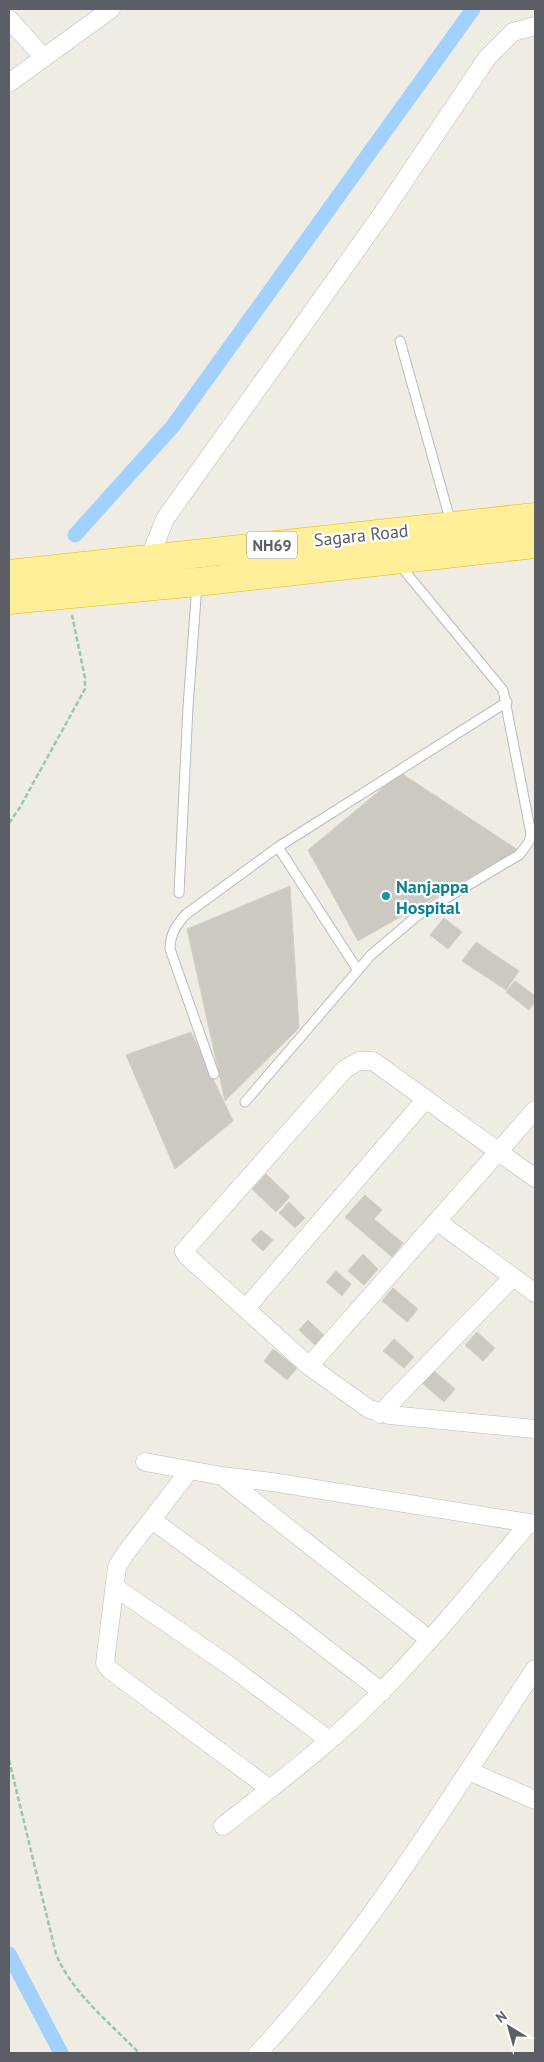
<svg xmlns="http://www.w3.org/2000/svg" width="544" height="2062" font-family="'PT Sans',sans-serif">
  <rect width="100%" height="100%" fill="#efede3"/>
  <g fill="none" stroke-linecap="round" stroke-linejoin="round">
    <path stroke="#a2d1ff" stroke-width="15" d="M75 535 173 426 473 9
      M9 1954 61 2053"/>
  </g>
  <path fill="#cbc9c2" stroke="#d3cfc1" d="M401 773 518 850 358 941 308 850Z
    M290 886 299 1028 225 1101 187 929Z
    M444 918 462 932 448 949 430 935Z
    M476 942 519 971 506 990 462 961Z
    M515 981 535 996V1002L529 1010 506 992Z
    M191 1032 233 1121 175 1169 126 1055Z
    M266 1174 290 1197 276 1212 252 1189Z
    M365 1195 382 1210 374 1219 403 1243 392 1257 345 1217Z
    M289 1202 305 1218 295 1228 279 1213Z
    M261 1230 273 1240 263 1251 251 1240Z
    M363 1254 378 1269 364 1285 348 1271Z
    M336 1271 351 1284 342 1296 326 1282Z
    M393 1288 418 1309 407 1322 382 1301Z
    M308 1320 327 1338 318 1348 299 1330Z
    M477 1332 495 1348 483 1361 465 1345Z
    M394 1339 414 1357 404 1368 383 1351Z
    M273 1349 297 1368 287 1380 264 1361Z
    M433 1370 455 1389 444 1402 422 1383Z"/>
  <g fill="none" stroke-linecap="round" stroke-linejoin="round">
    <g stroke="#b8bac0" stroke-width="11">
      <path id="service" d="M400 341 451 523
        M278 847 357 969
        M179 893 188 707 197 584
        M214 1074 170 949C170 934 176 926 185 915L278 847 507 702
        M245 1102 371 955 418 915 519 855 529 842 531 834 503 690 398 563"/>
    </g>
    <g stroke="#b8bac0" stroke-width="19">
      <path id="minor" d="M9 19 44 58
        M9 83 111 9
        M149 559 165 519 382 214 487 58 513 32 535 26
        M535 1178 373 1061H359L345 1069 184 1251 187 1256 309 1366 369 1409 390 1415 535 1429
        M438 1222 535 1293
        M246 1308 425 1100
        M309 1366 535 1110
        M380 1414 513 1277
        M145 1462 222 1476 272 1482 535 1524
        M189 1471 125 1554 117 1567 105 1663 110 1670 270 1789
        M222 1476 430 1640
        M152 1520 289 1620 382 1692
        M116 1588 227 1664 329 1740
        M469 1771 535 1800
        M223 1826C277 1783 334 1741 382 1691 434 1638 481 1580 529 1523
        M258 2053C366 1938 448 1800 535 1669"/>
    </g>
    <g stroke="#f1b400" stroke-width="29">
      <path id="trunk" d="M9 574 535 517
        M9 600 197 582 535 544"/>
    </g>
    <path stroke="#96c9a8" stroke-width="2.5" stroke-dasharray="5 2.5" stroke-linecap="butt" d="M9 823 19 809 85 689V678L72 615
      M9 1760 56 1954C72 1993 110 2023 139 2053"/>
    <use href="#service" stroke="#fff" stroke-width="9"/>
    <use href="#minor" stroke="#fff" stroke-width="18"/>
    <use href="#trunk" stroke="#ffef98" stroke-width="28"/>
  </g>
  <circle fill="#0f9aa8" stroke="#fff" stroke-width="2" cx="386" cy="896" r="5"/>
  <g text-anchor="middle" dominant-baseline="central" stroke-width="4.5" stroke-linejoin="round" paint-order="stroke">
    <rect fill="#fff" stroke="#8c8e92" stroke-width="1" x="247" y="531.5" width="50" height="27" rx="4"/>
    <g font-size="16" font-weight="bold" fill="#5b5e64">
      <text x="272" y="545">NH69</text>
    </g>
    <g font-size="18" fill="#5b5e64" stroke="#fff">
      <text transform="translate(361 535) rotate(-6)">Sagara Road</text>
    </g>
    <g font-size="18" font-weight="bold" fill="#0d838f" stroke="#fff" text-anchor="start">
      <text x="396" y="886">Nanjappa<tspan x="396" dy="21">Hospital</tspan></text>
    </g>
  </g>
  <rect width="544" height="2062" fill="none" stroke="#5b5e64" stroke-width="20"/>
  <g transform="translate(509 2027) rotate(323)" stroke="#ffffff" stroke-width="4" paint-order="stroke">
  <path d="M0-4L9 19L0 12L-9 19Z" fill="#5b5e64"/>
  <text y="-8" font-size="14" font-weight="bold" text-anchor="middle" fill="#5b5e64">N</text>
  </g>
</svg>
